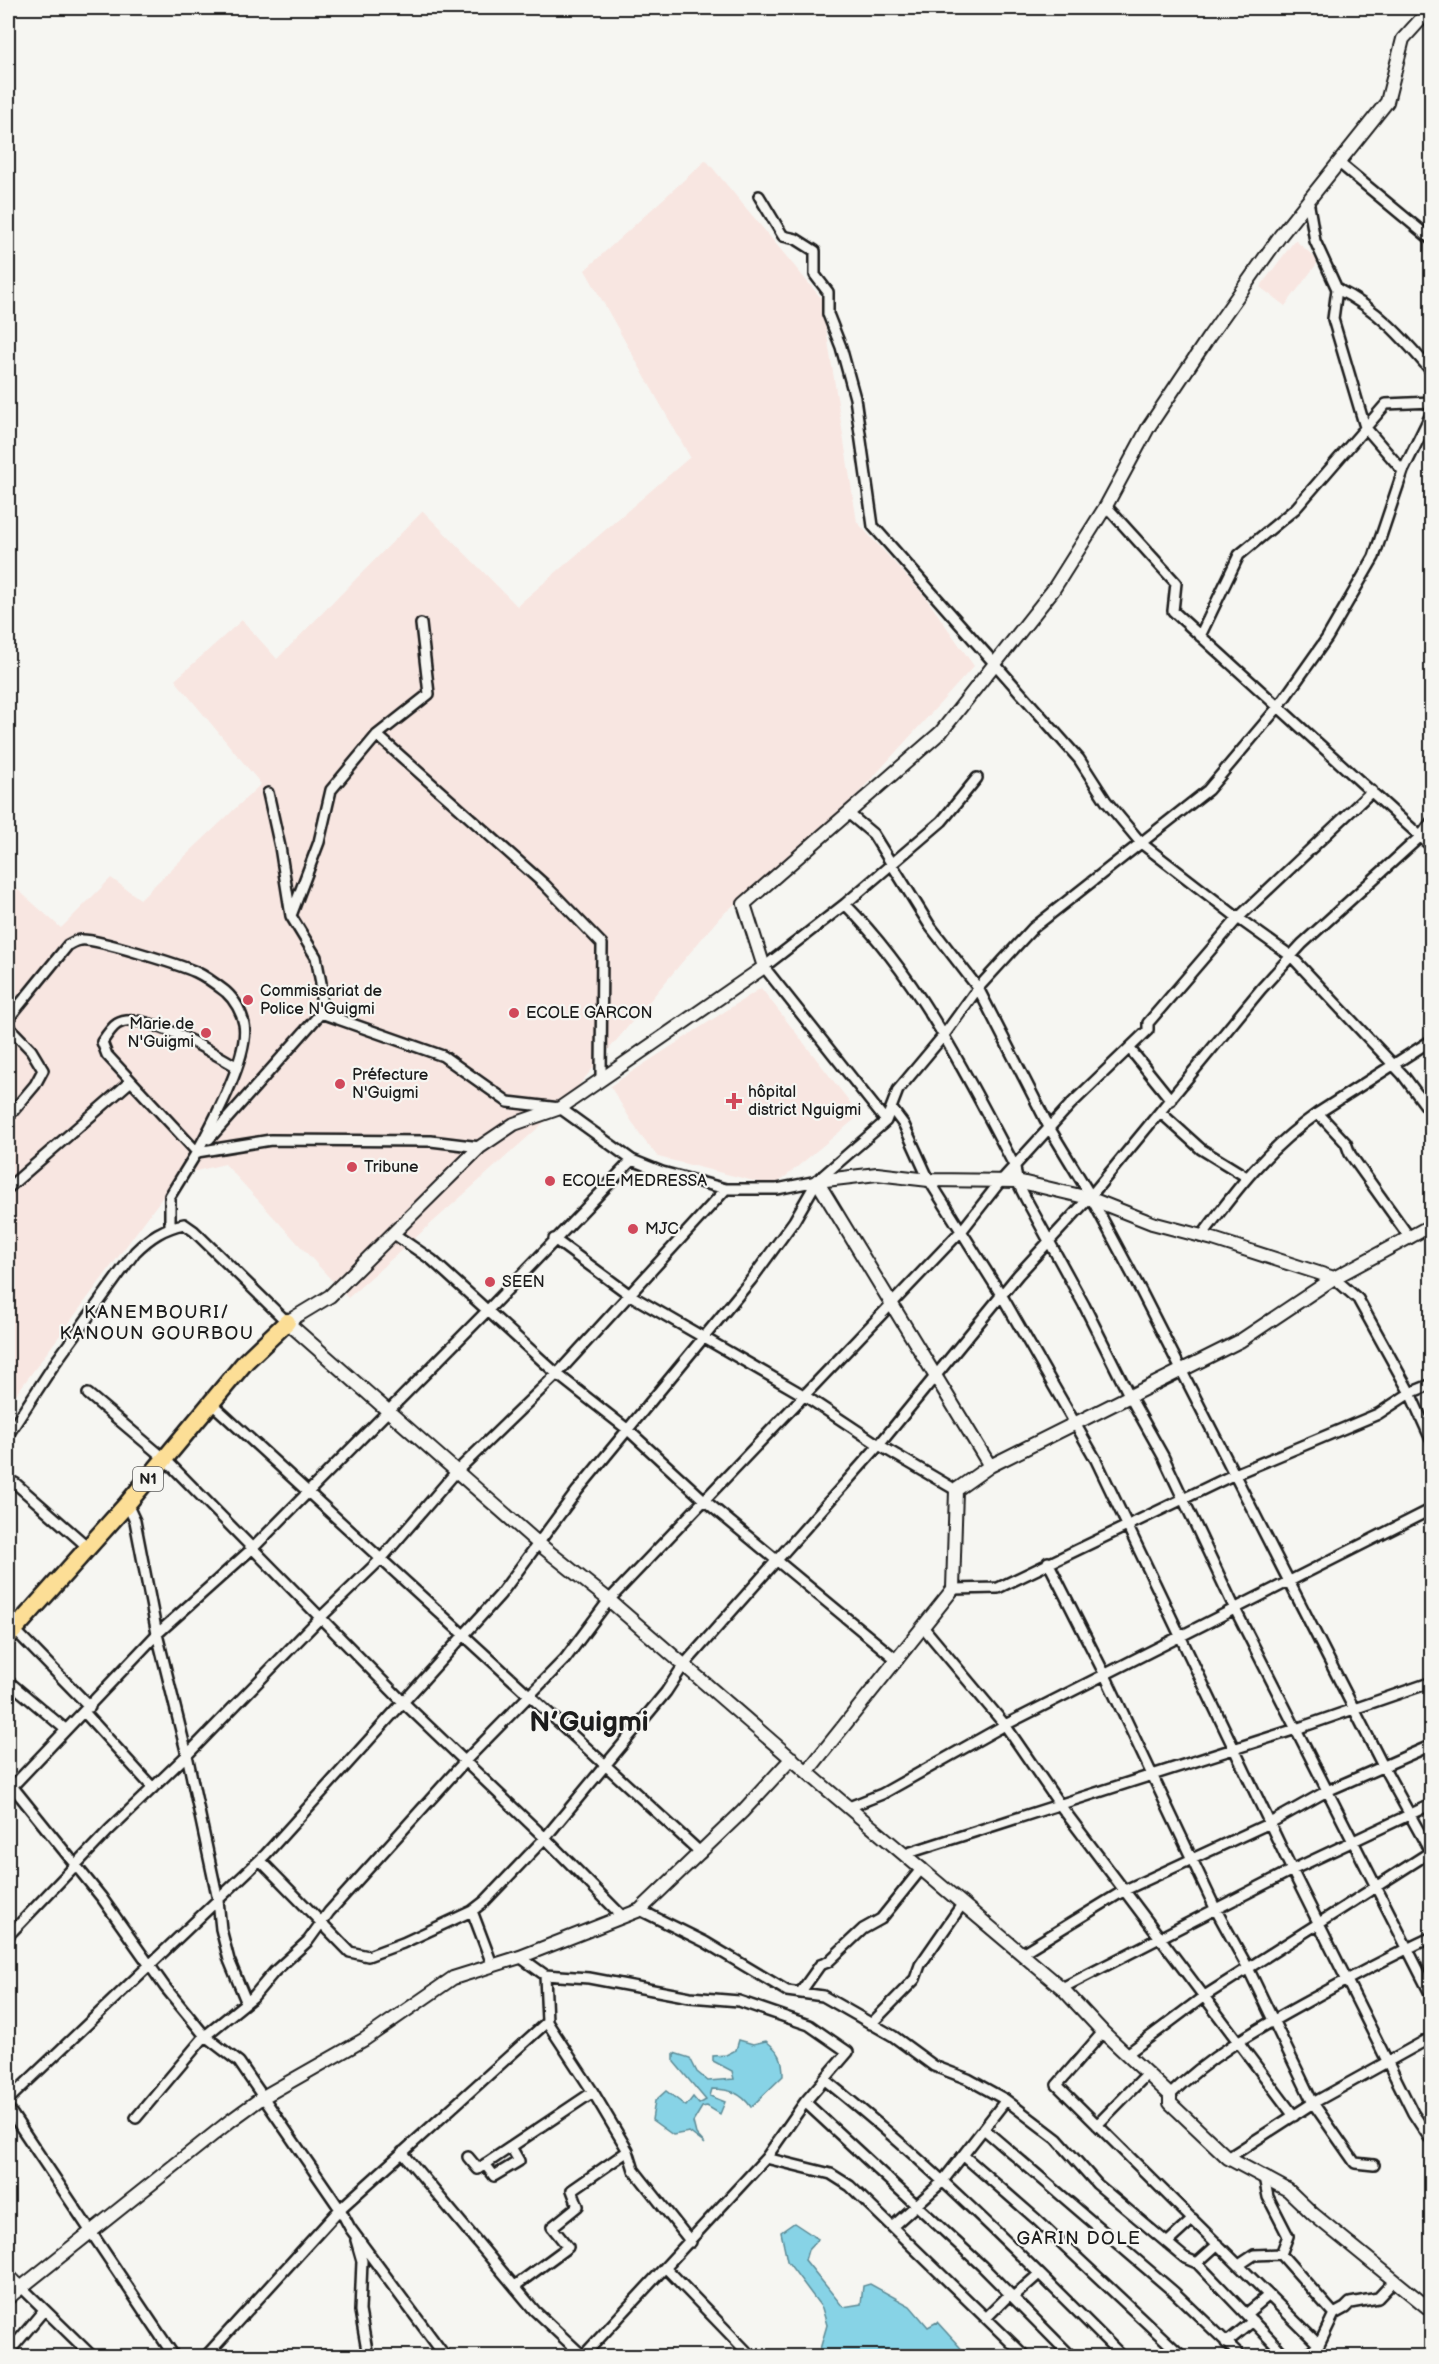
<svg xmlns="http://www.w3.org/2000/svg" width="1439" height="2364" font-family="'Balsamiq Sans',sans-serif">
  <rect width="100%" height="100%" fill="#f6f6f2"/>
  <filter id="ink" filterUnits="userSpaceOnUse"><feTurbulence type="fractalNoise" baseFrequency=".0167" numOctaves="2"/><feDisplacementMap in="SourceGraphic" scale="12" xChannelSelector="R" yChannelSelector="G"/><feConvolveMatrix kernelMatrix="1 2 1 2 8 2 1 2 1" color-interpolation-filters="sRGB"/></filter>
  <g filter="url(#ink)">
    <path fill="#f8e6e1" d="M706 160 821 298 857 522 924 595 974 666 845 808 720 917 558 1110 348 1298 225 1164 179 1175 8 1405V881L61 928 111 878 140 899 261 784 175 680 242 620 277 659 423 511 517 606 690 457 585 270Z
      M1295 240 1319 261 1285 306 1260 287Z
      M761 988 860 1115 774 1186 658 1157 640 1135 610 1086Z"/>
    <path fill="#87d3e6" stroke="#5c8a95" stroke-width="1.5" d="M739 2040 753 2044 766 2041C780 2052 783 2058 783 2076L751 2107C741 2093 730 2089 712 2089L710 2096 725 2102 720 2114 707 2106 702 2107 693 2122 696 2134 705 2144 689 2132 673 2135 652 2120 655 2101 666 2091 686 2106 693 2097 699 2104 706 2100 674 2062V2053L690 2058 697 2072 708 2081 734 2079 732 2071 713 2061V2056L726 2055 736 2050Z
      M794 2223 818 2239 808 2250 805 2260 843 2307 861 2304 863 2286 870 2284 910 2306 928 2327 937 2322 968 2356H818L827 2325 822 2308 787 2261 781 2232Z"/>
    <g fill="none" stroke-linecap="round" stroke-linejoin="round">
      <g stroke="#1c1c1c" stroke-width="14">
        <path id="street" d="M1338 162 1432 240
          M759 196 783 236 796 239 815 251V275L828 292V314L841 347 855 398 873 526 1079 759 1106 801 1141 843 1238 918 1291 956 1403 1075 1432 1114
          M1308 200 1315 241 1337 289 1333 319 1365 427 1403 471
          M1337 289C1378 309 1403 338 1432 372
          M1106 506 1176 583 1173 611 1432 847
          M1200 636 1239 555 1296 508 1386 404 1432 402
          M377 735 544 884 602 944 601 1079
          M848 813 873 834 930 926 978 988 1050 1129 1087 1190 1141 1291 1383 1766 1432 1855
          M845 904C920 980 966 1074 1015 1167L1017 1181 1026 1199 1084 1305 1130 1397 1163 1456 1235 1609 1432 1997
          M292 913 319 842 331 790 377 735 429 694 421 624
          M321 1013 443 1056 508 1102 560 1108 632 1160 662 1172 726 1189H777L817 1181
          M8 1019 68 945C72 943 76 940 81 940 95 938 180 965 196 972 207 977 217 985 226 992 235 1000 242 1013 244 1024 250 1055 212 1124 197 1152
          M8 1026 31 1050 43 1070 35 1085 8 1117
          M1130 1049 1171 1100
          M892 1109 904 1125 929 1180 1002 1296 1096 1460 1292 1870 1413 2113 1432 2142
          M1160 1112 1201 1149 1245 1176
          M886 1121 764 967 845 904 942 821 977 778
          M209 1139 321 1013V983L316 957 291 916 280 847 268 793
          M197 1152 107 1055 102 1042C106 1036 112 1027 117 1024 143 1008 212 1053 236 1066
          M8 1188 131 1081
          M170 1227V1196L197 1152 271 1140 431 1141 480 1147
          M394 1234 432 1260 557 1374 627 1429 704 1500 897 1660
          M1201 1237C1238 1187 1267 1149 1318 1113
          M1410 1238 1350 1154 1346 1143 1318 1113 1432 1040
          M554 1239 630 1295 805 1396 879 1445 956 1490
          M1334 1278 1358 1299 1410 1393 1432 1442
          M8 1296V1301
          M88 1394 165 1459 404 1703 545 1838 622 1916
          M210 1402 701 1853
          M8 1435 55 1363 135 1252C150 1237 164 1228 184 1224L194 1231 287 1322
          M15 1483 89 1548
          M127 1504 135 1521 157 1634 187 1755 218 1900 221 1929 229 1960 246 2001
          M1048 1562 1104 1673 1216 1910 1248 1968 1313 2103 1355 2163 1374 2165
          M953 1589 998 1588 1235 1474 1378 1414 1410 1393 1432 1384
          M923 1627 1005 1725 1060 1805 1294 2116
          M14 1629 90 1707
          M8 1681 65 1729
          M84 1712 153 1788
          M8 1781 102 1898 165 1987 205 2036 239 2062 340 2209 350 2228 445 2356
          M8 1791 157 1634 254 1547 486 1312 632 1160
          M849 1807 882 1794 1005 1725 1432 1509
          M905 1854 1296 1729 1432 1682
          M260 1860 350 1952 368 1956 403 1943 472 1911 485 1901 545 1838 666 1692 683 1666 879 1445 1018 1275 1089 1198 1261 989 1302 944 1421 836 1432 821
          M640 1910 705 1942 787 1991 823 1996 893 2036 934 2066 968 2079 1006 2100 1057 2139 1097 2184 1185 2258 1197 2263 1286 2356
          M472 1911 492 1964
          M8 1936 109 1830 187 1755 321 1617 382 1558 456 1472 557 1374 726 1189
          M1022 1953 1125 1890 1270 1823 1327 1791 1432 1745
          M520 1957 545 1975 547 2022 593 2092 628 2151 634 2170 691 2242
          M545 1975 589 1978 690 1997 739 2001 809 2025 848 2052 805 2102 766 2158 583 2356
          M1062 1988 1292 1870 1432 1804
          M800 1993 820 1965 828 1962 863 1929 881 1919 922 1868
          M871 2024 915 1979 920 1965 963 1903
          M1103 2032 1057 2085 1319 2345
          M1127 2054 1203 1997 1432 1851
          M825 2080C931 2164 1027 2261 1122 2356
          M1170 2095C1208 2057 1254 2031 1301 2005 1344 1981 1387 1958 1432 1937
          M8 2100 266 1854 500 1595 577 1491 751 1280 794 1221 817 1181 886 1121 898 1090 944 1035 978 988 1033 928 1208 790 1279 706 1327 638 1374 557 1403 471 1432 412
          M805 2102 982 2266 1071 2356
          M8 2108 174 2356
          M136 2118 205 2036 253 1997 274 1972 308 1941 329 1912 466 1760 565 1659 609 1600 963 1229 999 1183 1070 1105 1148 1030V1023L1238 918 1372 791
          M1097 2125 1148 2073
          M985 2130 1174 2292 1241 2356
          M402 2152 535 2311 583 2356
          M964 2156 1036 2219 1182 2356
          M468 2157 478 2169 593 2092
          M766 2158 831 2174 850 2186 1025 2356
          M1228 2158 1313 2103 1432 2037
          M485 2164 494 2176 519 2161 511 2147
          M1264 2177 1268 2197 1288 2236 1281 2254
          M892 2227 942 2182 1006 2100
          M356 2240 362 2261 360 2311 368 2356
          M1167 2243 1193 2219
          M1197 2263 1218 2244
          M1239 2265 1254 2255 1281 2254 1334 2314 1319 2345 1306 2356
          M667 2269 751 2356
          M8 2274 92 2356
          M515 2286 568 2247 552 2227 578 2206 572 2190 628 2151
          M1013 2297 1039 2274
          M1246 2314 1269 2295
          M1334 2314 1345 2308 1350 2303 1378 2298 1394 2281
          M986 2318 1010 2294
          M1226 2343 1253 2321
          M8 2353 44 2310
          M206 2356 340 2209 547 2022"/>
      </g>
      <g stroke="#1c1c1c" stroke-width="16">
        <path id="secondary" d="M1431 8 1403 39 1387 102 1280 236 1208 338 1148 428 1106 506 1053 590 941 732 744 904 764 967 560 1108 514 1124 480 1147 330 1296 287 1322 539 1544 609 1600 822 1785 1062 1988 1103 2032 1170 2095V2103L1228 2158 1288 2190 1313 2214 1432 2311
          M990 1466 817 1181 877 1174 929 1180 1017 1181 1089 1198 1152 1223 1213 1239 1334 1278
          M807 1772 953 1589 956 1490 990 1466 1240 1341 1334 1278 1432 1225
          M8 2298 230 2121 263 2097 365 2039 453 1978 520 1957 640 1910 742 1812 792 1758"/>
      </g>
      <g stroke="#1c1c1c" stroke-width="21">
        <path id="highway" d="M8 1637 127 1504 246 1361 287 1322"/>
      </g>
      <use href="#street" stroke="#f6f6f2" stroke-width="9"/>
      <use href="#secondary" stroke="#f6f6f2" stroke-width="12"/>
      <use href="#highway" stroke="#fcde96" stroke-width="16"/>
    </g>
  </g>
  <g fill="#d1495b" stroke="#f6f6f2" stroke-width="2">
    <circle cx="248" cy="1000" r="6"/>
    <circle cx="514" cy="1013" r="6"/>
    <circle cx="206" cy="1033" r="6"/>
    <circle cx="340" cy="1084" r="6"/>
    <path d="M731 1092h6v6h6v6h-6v6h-6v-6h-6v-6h6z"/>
    <circle cx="352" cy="1167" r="6"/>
    <circle cx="550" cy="1181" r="6"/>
    <circle cx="633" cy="1229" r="6"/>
    <circle cx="490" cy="1282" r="6"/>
  </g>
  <g text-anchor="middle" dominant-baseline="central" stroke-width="4.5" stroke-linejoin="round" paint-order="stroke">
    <rect fill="#f6f6f2" stroke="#5d5d5c" stroke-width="1.5" x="133" y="1467" width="30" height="24" rx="4.5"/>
    <g font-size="15" font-weight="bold" fill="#1c1c1c">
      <text x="148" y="1479">N1</text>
    </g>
    <g font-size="16" fill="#1c1c1c" stroke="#f6f6f2" text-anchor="start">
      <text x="260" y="991">Commissariat de<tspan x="260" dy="18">Police N'Guigmi</tspan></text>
      <text x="526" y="1013">ECOLE GARCON</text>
      <text x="194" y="1024" text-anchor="end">Marie de<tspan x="194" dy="18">N'Guigmi</tspan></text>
      <text x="352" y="1075">Préfecture<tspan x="352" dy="18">N'Guigmi</tspan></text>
      <text x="748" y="1092">hôpital<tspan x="748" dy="18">district Nguigmi</tspan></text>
      <text x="364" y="1167">Tribune</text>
      <text x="562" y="1181">ECOLE MEDRESSA</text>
      <text x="645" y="1229">MJC</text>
      <text x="502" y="1282">SEEN</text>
    </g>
    <g font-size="18" letter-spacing="1.5" fill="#1c1c1c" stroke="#f6f6f2">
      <text x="157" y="1312">KANEMBOURI/<tspan x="157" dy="21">KANOUN GOURBOU</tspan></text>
      <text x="1079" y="2238">GARIN DOLE</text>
    </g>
    <g font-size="28" font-weight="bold" fill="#1c1c1c" stroke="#f6f6f2">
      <text x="589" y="1722">N’Guigmi</text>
    </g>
  </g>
  <rect width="1439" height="2364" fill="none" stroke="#f6f6f2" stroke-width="30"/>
  <rect x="15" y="15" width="1409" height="2334" fill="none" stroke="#1c1c1c" stroke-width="2" filter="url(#ink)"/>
</svg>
